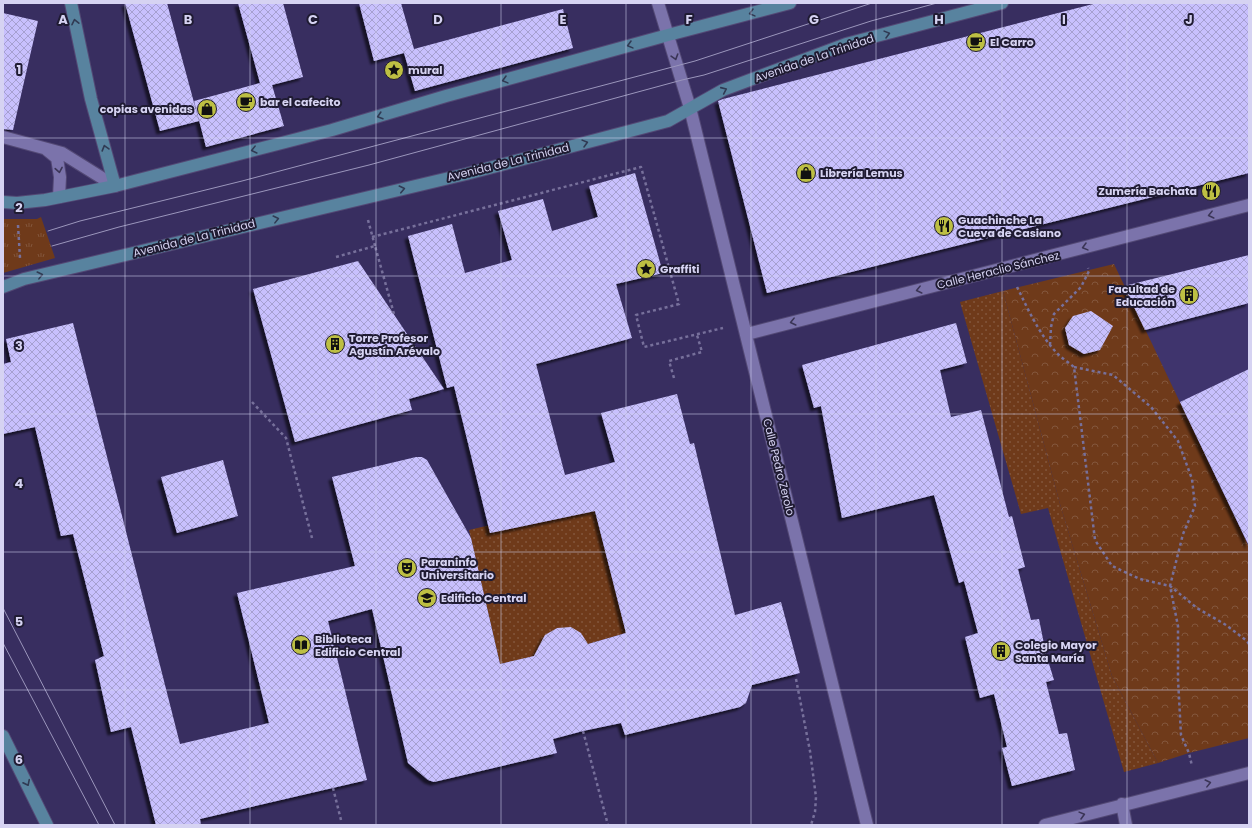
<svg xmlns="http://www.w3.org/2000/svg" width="1252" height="828" font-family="Poppins,sans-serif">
  <defs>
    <pattern id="grass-tufts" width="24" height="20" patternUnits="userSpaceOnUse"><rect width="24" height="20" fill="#6f3a1a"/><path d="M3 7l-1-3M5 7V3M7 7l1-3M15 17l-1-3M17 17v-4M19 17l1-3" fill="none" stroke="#83563c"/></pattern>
    <pattern id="forest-crowns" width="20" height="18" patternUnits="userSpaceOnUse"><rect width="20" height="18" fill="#6f3a1a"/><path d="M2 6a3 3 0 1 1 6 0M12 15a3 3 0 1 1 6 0" fill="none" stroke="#83563c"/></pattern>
    <pattern id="garden-dots" width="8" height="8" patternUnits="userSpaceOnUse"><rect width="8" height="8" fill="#6f3a1a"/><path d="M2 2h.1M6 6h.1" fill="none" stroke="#83563c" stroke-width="1.8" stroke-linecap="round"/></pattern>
    <pattern id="building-cross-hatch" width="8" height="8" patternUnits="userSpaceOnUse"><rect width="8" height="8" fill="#c8c0fd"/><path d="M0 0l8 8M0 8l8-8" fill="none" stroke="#a6a0d0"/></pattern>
    <filter id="shadow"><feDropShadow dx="-3.5" dy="3.5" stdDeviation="1" flood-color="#0009"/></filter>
  </defs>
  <rect width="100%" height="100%" fill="#382e60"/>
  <path fill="#3f346d" d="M1249 303V547L1145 330Z"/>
  <path fill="url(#grass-tufts)" d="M41 217 55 258 3 273V219H37Z"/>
  <path fill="url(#forest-crowns)" d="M1114 264 1249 547V738L1189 753 1158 763 1112 676 1060 504 1003 291Z"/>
  <path fill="url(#garden-dots)" d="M1003 291 1060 504 1112 676 1158 763 1124 772 1048 508 1021 514 960 302Z
    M592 500 626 633 588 644 500 664 469 530 511 520 513 528 556 519Z"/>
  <path fill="url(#building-cross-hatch)" filter="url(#shadow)" d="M125 3H167L199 121 160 131Z
    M238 3H283L303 77 272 85 284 126 206 147 194 101 260 83Z
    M359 3H401L414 49 563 9 573 48 415 91 404 53 374 61Z
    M1097 3H1249V173L767 293 718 101 723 99Z
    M3 13 38 21 13 130 3 129Z
    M635 173 663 273 616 284 632 338 536 364 565 475 615 462 601 413 677 394 690 444 694 443 735 615 781 602 800 673 752 685 746 703 740 707 625 735 621 723 583 731 553 739 557 753 434 782 428 780 408 763 372 609 328 621 367 780 200 819 201 825H156L131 727 111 732 95 660 104 656 73 534 61 536 35 427 3 434V364L11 362 6 339 73 323 180 744 269 723 237 593 355 566 332 477 416 457H422L427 460 471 538 500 664 534 656 545 635 557 628 571 627 581 633 588 644 626 633 595 511 490 533 454 386 447 388 408 236 452 224 465 273 512 260 498 211 543 199 552 231 598 217 589 186Z
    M1249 255V303L1145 330 1124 286Z
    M358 261 444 389 409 399 412 410 295 442 253 289Z
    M1091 311 1113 326 1100 350 1084 354 1069 345 1065 328 1073 316Z
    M956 323 967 363 940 370 951 417 981 410 1009 517 1012 516 1025 567 1018 569 1031 620 1039 619 1046 654 1054 680 1046 682 1059 734 1067 733 1075 770 1012 786 1002 748 1007 747 994 694 980 698 965 637 978 633 964 581 959 583 934 495 842 518 821 406 814 408 802 365Z
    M1249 369V546L1180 402Z
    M223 460 238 516 177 533 161 477Z"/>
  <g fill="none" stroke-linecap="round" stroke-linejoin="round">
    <g stroke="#534975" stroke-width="14">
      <path id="lane" d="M3 137 62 153 115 186
        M46 149 57 158 60 177 59 197"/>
    </g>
    <g stroke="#534975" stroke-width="14">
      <path id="street" d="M658 3 690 108 867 825
        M747 334 1249 205
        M1122 804 1126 825
        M1045 825 1249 773"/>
    </g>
    <g stroke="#534975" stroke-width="14">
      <path id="secondary" d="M71 3 91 99 115 186
        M3 202 17 203 45 200 115 186 332 130 446 96 668 35 790 3
        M3 287 24 279 466 174 668 121 723 90 846 44 1002 3
        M3 736 47 825"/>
    </g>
    <path stroke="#77709b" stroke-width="2.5" stroke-dasharray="3 3" stroke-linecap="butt" d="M368 220 375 246
      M18 225 20 258
      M372 237 641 167 679 304 636 315 644 347 723 328
      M336 257 375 246 394 314
      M1017 287C1028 309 1038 332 1055 351 1060 357 1068 362 1074 367L1095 540 1112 566 1140 579 1170 586 1197 608 1226 625 1247 641 1249 644
      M1050 345 1051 327 1054 314 1081 287 1089 271 1088 268
      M1074 367 1113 375 1151 407 1178 441 1192 479 1195 506 1183 534 1170 586 1178 626V679L1181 735 1189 753 1192 766
      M674 378 669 361 702 352 697 335
      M252 402 286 438 312 538
      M796 679 810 751 816 797 815 812 811 825
      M583 731 608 825
      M333 788 341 820"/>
    <use href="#lane" stroke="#7b73ab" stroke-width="12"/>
    <use href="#street" stroke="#7b73ab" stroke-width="12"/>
    <use href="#secondary" stroke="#58839f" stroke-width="12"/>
    <path stroke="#9b96bc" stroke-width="1" d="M48 231 80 221 242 181 695 61 872 3
      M52 246 119 227 369 165 682 80 704 75 871 21 937 3
      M3 608 115 825
      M3 643 99 825"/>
  </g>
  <defs><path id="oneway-chevron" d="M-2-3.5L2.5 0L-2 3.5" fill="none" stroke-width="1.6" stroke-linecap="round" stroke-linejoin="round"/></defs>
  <g stroke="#303a53">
    <use href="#oneway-chevron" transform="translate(752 13) rotate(165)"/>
    <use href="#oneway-chevron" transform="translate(75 22) rotate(-102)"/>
    <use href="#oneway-chevron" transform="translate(887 34) rotate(-15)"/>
    <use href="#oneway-chevron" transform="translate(630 45) rotate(165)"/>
    <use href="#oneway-chevron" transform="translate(505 80) rotate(165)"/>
    <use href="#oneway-chevron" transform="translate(724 90) rotate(-24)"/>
    <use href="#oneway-chevron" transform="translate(380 116) rotate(163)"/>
    <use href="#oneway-chevron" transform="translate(585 143) rotate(-15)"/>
    <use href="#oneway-chevron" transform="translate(105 148) rotate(-106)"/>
    <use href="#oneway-chevron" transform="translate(254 150) rotate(166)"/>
    <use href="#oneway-chevron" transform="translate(402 189) rotate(-13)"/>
    <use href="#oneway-chevron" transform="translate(276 219) rotate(-14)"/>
    <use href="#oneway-chevron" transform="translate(40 275) rotate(-14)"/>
    <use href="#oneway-chevron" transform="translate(27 783) rotate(64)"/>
  </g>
  <g stroke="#3b3556">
    <use href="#oneway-chevron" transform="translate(675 57) rotate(73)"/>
    <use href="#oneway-chevron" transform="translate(59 170) rotate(80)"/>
    <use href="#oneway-chevron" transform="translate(1211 215) rotate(166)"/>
    <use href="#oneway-chevron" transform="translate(1085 247) rotate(165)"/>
    <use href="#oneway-chevron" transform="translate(919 290) rotate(166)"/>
    <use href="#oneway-chevron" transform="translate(793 322) rotate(166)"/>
    <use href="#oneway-chevron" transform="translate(1208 783) rotate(-14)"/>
    <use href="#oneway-chevron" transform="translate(1082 815) rotate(-15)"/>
  </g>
  <path fill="none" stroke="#d6d3f2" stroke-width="1" stroke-opacity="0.55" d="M125 3V825M250 3V825M376 3V825M501 3V825M626 3V825M751 3V825M876 3V825M1002 3V825M1127 3V825M3 138H1249M3 276H1249M3 414H1249M3 552H1249M3 690H1249"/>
  <defs>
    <g id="cafe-disc" transform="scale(1)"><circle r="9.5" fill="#bdbf43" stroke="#1f1b32"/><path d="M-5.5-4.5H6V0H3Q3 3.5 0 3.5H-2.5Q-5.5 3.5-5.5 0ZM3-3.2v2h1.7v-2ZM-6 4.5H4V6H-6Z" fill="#111"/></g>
    <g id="sight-disc" transform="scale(1)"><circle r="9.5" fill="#bdbf43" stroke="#1f1b32"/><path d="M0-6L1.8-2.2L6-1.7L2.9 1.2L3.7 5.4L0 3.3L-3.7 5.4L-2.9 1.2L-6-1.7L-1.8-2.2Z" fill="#111"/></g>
    <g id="shop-disc" transform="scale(1)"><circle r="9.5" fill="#bdbf43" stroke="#1f1b32"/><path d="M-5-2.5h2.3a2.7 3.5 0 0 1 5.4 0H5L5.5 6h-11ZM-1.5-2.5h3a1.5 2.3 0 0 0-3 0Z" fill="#111"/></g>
    <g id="restaurant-disc" transform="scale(1)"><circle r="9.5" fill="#bdbf43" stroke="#1f1b32"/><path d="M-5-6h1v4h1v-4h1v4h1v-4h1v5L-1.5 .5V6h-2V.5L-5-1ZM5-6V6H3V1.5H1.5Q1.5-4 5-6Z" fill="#111"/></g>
    <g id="building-disc" transform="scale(1)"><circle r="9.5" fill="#bdbf43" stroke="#1f1b32"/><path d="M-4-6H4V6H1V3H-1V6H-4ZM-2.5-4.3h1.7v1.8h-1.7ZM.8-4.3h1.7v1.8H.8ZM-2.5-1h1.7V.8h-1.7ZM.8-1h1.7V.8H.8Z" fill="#111"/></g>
    <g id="theatre-disc" transform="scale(1)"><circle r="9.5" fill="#bdbf43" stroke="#1f1b32"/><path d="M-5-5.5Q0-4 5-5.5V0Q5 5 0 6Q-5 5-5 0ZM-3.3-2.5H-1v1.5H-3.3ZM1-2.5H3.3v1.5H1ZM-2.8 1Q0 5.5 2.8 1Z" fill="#111"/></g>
    <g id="university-disc" transform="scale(1)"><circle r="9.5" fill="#bdbf43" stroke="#1f1b32"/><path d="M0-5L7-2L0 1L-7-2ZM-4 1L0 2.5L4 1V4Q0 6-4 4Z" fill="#111"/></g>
    <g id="library-disc" transform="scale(1)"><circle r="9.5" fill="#bdbf43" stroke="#1f1b32"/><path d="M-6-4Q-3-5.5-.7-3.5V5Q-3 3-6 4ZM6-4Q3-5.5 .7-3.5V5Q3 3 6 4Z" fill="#111"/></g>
  </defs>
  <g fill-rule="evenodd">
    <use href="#cafe-disc" x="976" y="42"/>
    <use href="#sight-disc" x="394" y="70"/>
    <use href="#cafe-disc" x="246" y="102"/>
    <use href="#shop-disc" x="207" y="109"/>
    <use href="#shop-disc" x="806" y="173"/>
    <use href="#restaurant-disc" x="1211" y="191"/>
    <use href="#restaurant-disc" x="944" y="226"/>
    <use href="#sight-disc" x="646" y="269"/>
    <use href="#building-disc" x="1189" y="295"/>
    <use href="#building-disc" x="335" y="344"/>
    <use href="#theatre-disc" x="407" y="568"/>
    <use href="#university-disc" x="427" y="598"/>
    <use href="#library-disc" x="301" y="645"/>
    <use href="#building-disc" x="1001" y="651"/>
  </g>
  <g text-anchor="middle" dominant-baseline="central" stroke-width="4" stroke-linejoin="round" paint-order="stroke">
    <g font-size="11" font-weight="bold" fill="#d6d3f2" stroke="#1f1b32" text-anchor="start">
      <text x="990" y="42">El Carro</text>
      <text x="408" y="70">mural</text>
      <text x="260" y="102">bar el cafecito</text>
      <text x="193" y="109" text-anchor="end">copias avenidas</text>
      <text x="820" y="173">Librería Lemus</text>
      <text x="1197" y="191" text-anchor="end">Zumería Bachata</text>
      <text x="958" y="220">Guachinche La<tspan x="958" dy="13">Cueva de Casiano</tspan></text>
      <text x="660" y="269">Graffiti</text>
      <text x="1175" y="289" text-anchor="end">Facultad de<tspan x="1175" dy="13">Educación</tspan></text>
      <text x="349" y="338">Torre Profesor<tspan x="349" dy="13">Agustín Arévalo</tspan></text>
      <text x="421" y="562">Paraninfo<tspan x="421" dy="13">Universitario</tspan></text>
      <text x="441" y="598">Edificio Central</text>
      <text x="315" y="639">Biblioteca<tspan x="315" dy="13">Edificio Central</tspan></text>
      <text x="1015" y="645">Colegio Mayor<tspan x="1015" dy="13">Santa María</tspan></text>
    </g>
    <g font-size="11" fill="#d6d3f2" stroke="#1f1b32">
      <text transform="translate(814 58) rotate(-19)">Avenida de La Trinidad</text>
      <text transform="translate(508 162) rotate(-14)">Avenida de La Trinidad</text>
      <text transform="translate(194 238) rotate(-14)">Avenida de La Trinidad</text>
      <text transform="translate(998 270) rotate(-14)">Calle Heraclio Sánchez</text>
      <text transform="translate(779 467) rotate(76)">Calle Pedro Zerolo</text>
    </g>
  </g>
  <g font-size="13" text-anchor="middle" font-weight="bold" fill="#d6d3f2" stroke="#1f1b32" stroke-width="4" stroke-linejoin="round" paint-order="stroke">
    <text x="63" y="24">A</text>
    <text x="188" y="24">B</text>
    <text x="313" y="24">C</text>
    <text x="438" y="24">D</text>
    <text x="563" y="24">E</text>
    <text x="689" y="24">F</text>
    <text x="814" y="24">G</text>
    <text x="939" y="24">H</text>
    <text x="1064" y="24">I</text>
    <text x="1189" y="24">J</text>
    <text x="19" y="74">1</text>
    <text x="19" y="212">2</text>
    <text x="19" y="350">3</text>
    <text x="19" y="488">4</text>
    <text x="19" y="626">5</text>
    <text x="19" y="764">6</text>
  </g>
  <rect width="1252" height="828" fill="none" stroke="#d6d3f2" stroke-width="8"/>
</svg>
